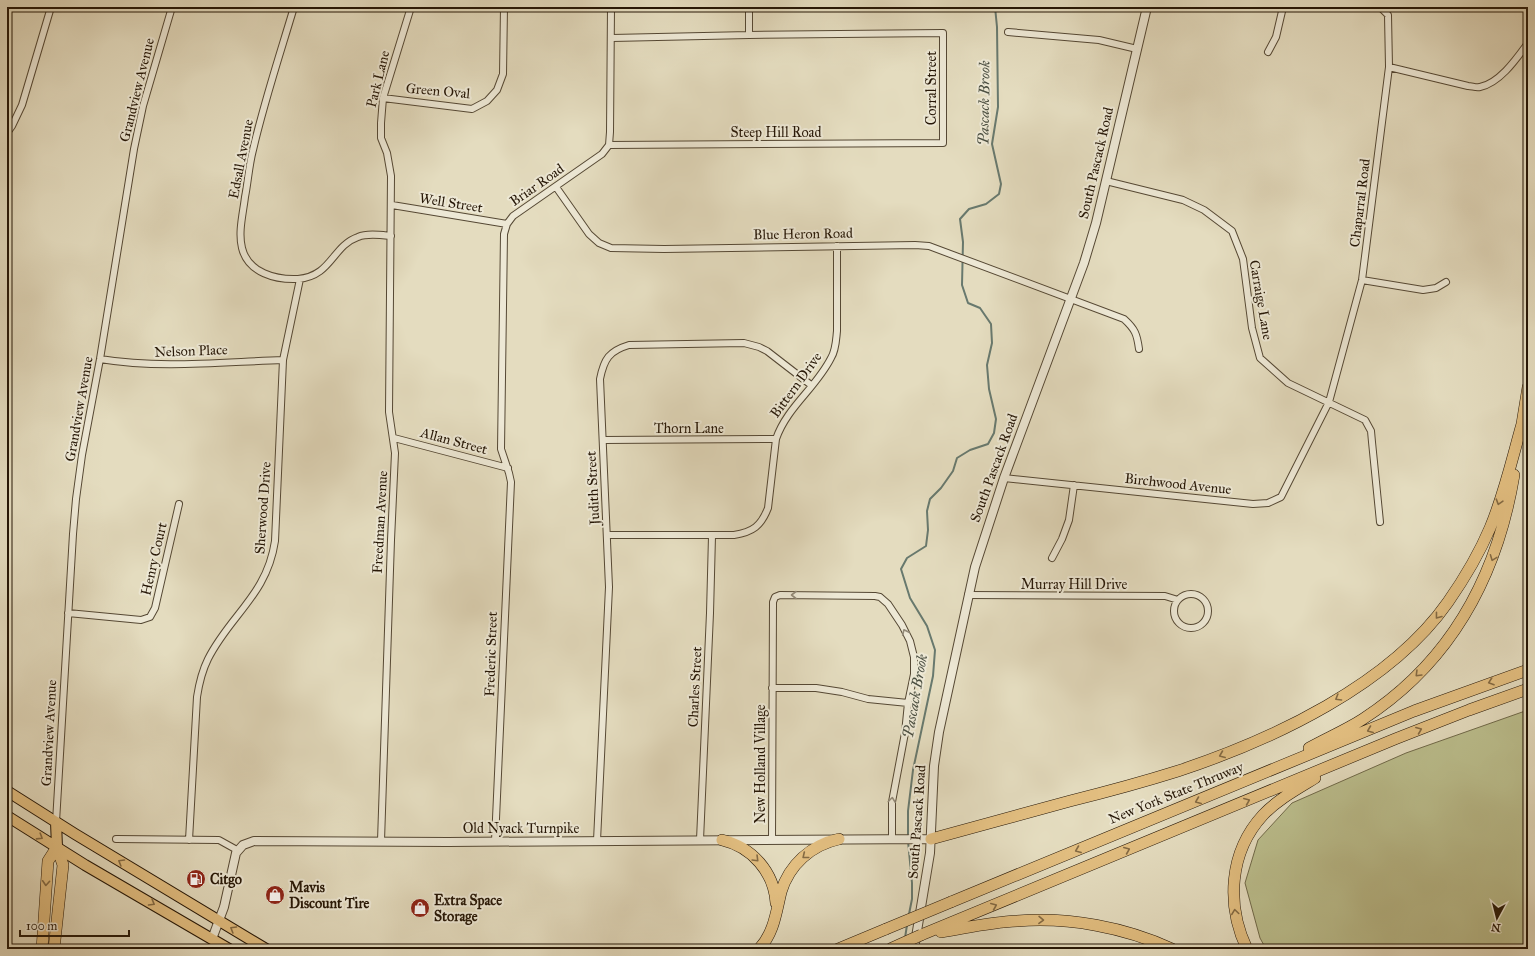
<svg xmlns="http://www.w3.org/2000/svg" width="1535" height="956" font-family="'IM FELL Great Primer',serif">
  <rect width="100%" height="100%" fill="#e4dcbf"/>
  <filter id="stains"><feTurbulence type="fractalNoise" baseFrequency=".005" numOctaves="4"/><feColorMatrix values="0 0 0 0 .2 0 0 0 0 .09 0 0 0 0 .02 0 0 0 .5 -.17"/></filter>
  <radialGradient id="worn" r=".72"><stop offset=".6" stop-color="#630" stop-opacity="0"/><stop offset="1" stop-color="#630" stop-opacity=".3"/></radialGradient>
  <path fill="#bbbe8d" stroke="#706a4a" d="M1528 710V949H1266L1260 938 1245 883 1258 840 1292 803 1406 753Z"/>
  <g fill="none" stroke-linecap="round" stroke-linejoin="round">
    <path stroke="#68796e" stroke-width="2" d="M908 837V811L913 770 933 676 935 650 927 626 910 598 901 569 907 558 926 546 928 530 927 511 930 499 941 488 953 471 957 458 970 450 988 444 994 433 996 419 989 389 987 365 992 343 991 324 980 308 968 303 962 285 963 242 960 219 969 209 986 204 999 194 1001 184 992 144 998 107 997 27 995 7
      M908 841 912 883V899L909 914
      M905 938 907 925"/>
    <g stroke="#554834" stroke-width="8">
      <path id="minor" d="M294 7C280 54 264 102 253 150 249 165 248 182 245 197 243 214 238 232 242 248 248 273 276 280 298 279 332 276 332 246 358 237 367 233 381 235 391 236
        M749 7V35
        M1008 32 1099 40 1137 49
        M1268 52 1276 37 1283 7
        M1389 67 1468 86C1472 86 1476 88 1480 87 1500 83 1517 58 1528 43
        M383 98 472 109 487 101 497 90 503 74 504 7
        M7 133 12 126 22 105 51 7
        M609 145 943 143V33L749 35 612 38
        M1106 181 1183 200 1204 210 1232 231 1243 259 1252 328 1260 358 1288 383 1365 420 1371 431 1372 442 1380 522
        M556 187 589 234 599 243 611 248 664 249 915 245 929 246 1124 319C1135 329 1137 334 1139 349
        M392 205 507 224
        M1362 280 1423 290 1436 288 1446 282
        M100 359C160 369 222 362 283 360
        M394 438 508 468
        M603 440 776 439
        M1004 478 1253 504 1268 503 1281 497 1329 402 1362 280 1389 67 1388 15 1380 7
        M607 535H734C753 532 761 526 768 508L776 439C787 407 816 388 831 358 836 350 836 340 837 331V246
        M1052 558 1062 539 1069 520 1074 485
        M1174 611a17 17 0 1 1 34 0a17 17 0 1 1-34 0Z
        M968 595 1165 596 1178 600
        M68 613 141 620 150 617 155 608 179 504
        M772 688H816L842 692 868 699 908 703
        M56 822 73 534 76 499 82 455 100 359 134 149 143 106 172 7
        M116 839 219 840 237 850
        M772 839 773 602 775 597 780 595 875 596 880 597 888 604 902 625 910 641 914 657V674L908 703 905 733 892 802V839
        M189 840 197 697C199 684 202 671 208 659 230 615 267 595 275 541L283 360 300 279
        M700 840 710 613 712 536
        M381 841 391 540 395 453 389 412 391 176 387 153 381 138V123L383 98 411 7
        M495 841 511 482 509 473 501 449 504 234 507 224 513 216 602 154 609 145 610 132 611 7
        M597 841 609 587 600 379C604 359 609 351 629 345L744 343 759 347 767 351 811 385"/>
    </g>
    <g stroke="#554834" stroke-width="10">
      <path id="tertiary" d="M212 939 224 907 236 853 243 845 254 841 448 842 931 839
        M914 949 930 853 934 766 939 732 975 567 1004 478 1084 263 1096 223 1147 7"/>
    </g>
    <g stroke="#251606" stroke-width="12">
      <path id="primary" d="M7 791 75 834 266 949
        M7 816 85 865 229 949
        M56 822 57 847"/>
    </g>
    <g stroke="#251606" stroke-width="12">
      <path id="motorway" d="M1521 430 1528 387
        M1309 748C1327 738 1346 730 1363 719 1451 662 1497 577 1514 475
        M931 839C977 826 1024 814 1070 801 1106 792 1143 782 1178 771 1272 740 1390 685 1448 602 1464 579 1479 554 1490 528 1504 495 1512 459 1522 424
        M722 840C752 847 774 872 776 903
        M951 902 1414 711 1528 670
        M941 932C966 928 991 922 1017 921 1069 917 1124 927 1172 949
        M921 935 1395 739 1469 710 1528 689
        M42 949 48 861 57 847
        M54 949 63 865 57 847
        M759 949C774 933 776 913 781 892 789 865 811 845 839 839
        M838 949 886 929
        M1247 949C1226 905 1229 852 1263 815 1277 800 1297 789 1315 778"/>
    </g>
    <use href="#minor" stroke="#ede8d5" stroke-width="6"/>
    <use href="#tertiary" stroke="#ede8d5" stroke-width="8"/>
    <use href="#primary" stroke="#e2be80" stroke-width="10"/>
    <use href="#motorway" stroke="#e2be80" stroke-width="11"/>
    <g stroke="#251606" stroke-width="12" stroke-linecap="butt">
      <path id="motorway-bridge" d="M886 929 951 902
        M890 949 921 935"/>
    </g>
    <use href="#motorway-bridge" stroke="#e2be80" stroke-width="11"/>
  </g>
  <defs><path id="oneway-chevron" d="M-2-3.5L2.5 0L-2 3.5" fill="none" stroke-width="1.6" stroke-linecap="round" stroke-linejoin="round"/></defs>
  <g stroke="#846a43">
    <use href="#oneway-chevron" transform="translate(1499 502) rotate(107)"/>
    <use href="#oneway-chevron" transform="translate(1493 558) rotate(111)"/>
    <use href="#oneway-chevron" transform="translate(1438 616) rotate(128)"/>
    <use href="#oneway-chevron" transform="translate(1418 674) rotate(135)"/>
    <use href="#oneway-chevron" transform="translate(1491 682) rotate(161)"/>
    <use href="#oneway-chevron" transform="translate(1338 698) rotate(149)"/>
    <use href="#oneway-chevron" transform="translate(1370 730) rotate(158)"/>
    <use href="#oneway-chevron" transform="translate(1419 730) rotate(-22)"/>
    <use href="#oneway-chevron" transform="translate(1222 755) rotate(158)"/>
    <use href="#oneway-chevron" transform="translate(1198 801) rotate(158)"/>
    <use href="#oneway-chevron" transform="translate(1247 801) rotate(-23)"/>
    <use href="#oneway-chevron" transform="translate(40 837) rotate(32)"/>
    <use href="#oneway-chevron" transform="translate(1078 850) rotate(158)"/>
    <use href="#oneway-chevron" transform="translate(1127 850) rotate(-23)"/>
    <use href="#oneway-chevron" transform="translate(805 856) rotate(141)"/>
    <use href="#oneway-chevron" transform="translate(756 859) rotate(45)"/>
    <use href="#oneway-chevron" transform="translate(121 862) rotate(-149)"/>
    <use href="#oneway-chevron" transform="translate(46 883) rotate(94)"/>
    <use href="#oneway-chevron" transform="translate(152 903) rotate(30)"/>
    <use href="#oneway-chevron" transform="translate(994 906) rotate(-23)"/>
    <use href="#oneway-chevron" transform="translate(1235 912) rotate(-98)"/>
    <use href="#oneway-chevron" transform="translate(1041 920) rotate(1)"/>
    <use href="#oneway-chevron" transform="translate(233 929) rotate(-149)"/>
  </g>
  <g stroke="#938a78">
    <use href="#oneway-chevron" transform="translate(794 595) rotate(-180)"/>
    <use href="#oneway-chevron" transform="translate(905 632) rotate(-115)"/>
    <use href="#oneway-chevron" transform="translate(892 800) rotate(-83)"/>
  </g>
  <defs>
    <g id="fuel-disc" transform="scale(1)"><circle r="9.5" fill="#8f2418" stroke="#ede8d5"/><path d="M-5.5-6h7V0h2V4h1.3V-2.5L3-4.5l.8-.8L6-3V5H2.5V1h-1V6h-7ZM-4.2-4.7v3.2H.2V-4.7Z" fill="#fff"/></g>
    <g id="shop-disc" transform="scale(1)"><circle r="9.5" fill="#8f2418" stroke="#ede8d5"/><path d="M-5-2.5h2.3a2.7 3.5 0 0 1 5.4 0H5L5.5 6h-11ZM-1.5-2.5h3a1.5 2.3 0 0 0-3 0Z" fill="#fff"/></g>
  </defs>
  <g fill-rule="evenodd">
    <use href="#fuel-disc" x="196" y="879"/>
    <use href="#shop-disc" x="275" y="895"/>
    <use href="#shop-disc" x="420" y="908"/>
  </g>
  <g text-anchor="middle" dominant-baseline="central" stroke-width="4" stroke-linejoin="round" paint-order="stroke">
    <g font-size="14" fill="#251606" stroke="#ede8d5">
      <text transform="translate(378 79) rotate(-76)">Park Lane</text>
      <text transform="translate(931 88) rotate(-90)">Corral Street</text>
      <text transform="translate(137 90) rotate(-76)">Grandview Avenue</text>
      <text transform="translate(438 91) rotate(5)">Green Oval</text>
      <text x="776" y="132">Steep Hill Road</text>
      <text transform="translate(241 159) rotate(-79)">Edsall Avenue</text>
      <text transform="translate(1096 163) rotate(-77)">South Pascack Road</text>
      <text transform="translate(537 185) rotate(-35)">Briar Road</text>
      <text transform="translate(451 203) rotate(9)">Well Street</text>
      <text transform="translate(1360 203) rotate(-83)">Chaparral Road</text>
      <text transform="translate(803 234) rotate(-1)">Blue Heron Road</text>
      <text transform="translate(1261 300) rotate(80)">Carraige Lane</text>
      <text transform="translate(191 351) rotate(-2)">Nelson Place</text>
      <text transform="translate(796 385) rotate(-54)">Bittern Drive</text>
      <text transform="translate(79 409) rotate(-80)">Grandview Avenue</text>
      <text x="689" y="428">Thorn Lane</text>
      <text transform="translate(454 441) rotate(15)">Allan Street</text>
      <text transform="translate(994 468) rotate(-70)">South Pascack Road</text>
      <text transform="translate(1178 484) rotate(6)">Birchwood Avenue</text>
      <text transform="translate(593 488) rotate(-93)">Judith Street</text>
      <text transform="translate(263 508) rotate(-86)">Sherwood Drive</text>
      <text transform="translate(380 522) rotate(-87)">Freedman Avenue</text>
      <text transform="translate(154 559) rotate(-77)">Henry Court</text>
      <text x="1074" y="584">Murray Hill Drive</text>
      <text transform="translate(491 654) rotate(-88)">Frederic Street</text>
      <text transform="translate(695 687) rotate(-87)">Charles Street</text>
      <text transform="translate(49 733) rotate(-87)">Grandview Avenue</text>
      <text transform="translate(760 764) rotate(-90)">New Holland Village</text>
      <text transform="translate(1176 793) rotate(-22)">New York State Thruway</text>
      <text transform="translate(917 822) rotate(-86)">South Pascack Road</text>
      <text x="521" y="828">Old Nyack Turnpike</text>
    </g>
    <g font-size="14" font-weight="bold" fill="#251606" stroke="#ede8d5" text-anchor="start">
      <text x="210" y="879">Citgo</text>
      <text x="289" y="887">Mavis<tspan x="289" dy="16">Discount Tire</tspan></text>
      <text x="434" y="900">Extra Space<tspan x="434" dy="16">Storage</tspan></text>
    </g>
    <g font-size="15" font-style="italic" fill="#4c5043" stroke="#ede8d5">
      <text transform="translate(984 103) rotate(-89)">Pascack Brook</text>
      <text transform="translate(915 696) rotate(-80)">Pascack Brook</text>
    </g>
  </g>
  <rect width="1535" height="956" fill="none" stroke="#e4dcbf" stroke-width="24"/>
  <rect x="8" y="8" width="1519" height="940" fill="none" stroke="#251606" stroke-width="2"/>
  <rect x="12" y="12" width="1511" height="932" fill="none" stroke="#251606"/>
  <g transform="translate(1497 918) rotate(187)" stroke="#ede8d5" stroke-width="3" paint-order="stroke">
  <path d="M0-3L7 15L0 10L-7 15Z" fill="#251606"/>
  <text y="-6" font-size="11" font-weight="bold" text-anchor="middle" fill="#251606">N</text>
  </g>
  <path d="M20 930v6h109v-6" fill="none" stroke="#251606" stroke-width="2"/>
  <text x="26" y="930" font-size="12" fill="#251606" stroke="#ede8d5" stroke-width="3" paint-order="stroke">100 m</text>
  <rect width="100%" height="100%" filter="url(#stains)"/>
  <rect width="100%" height="100%" fill="url(#worn)"/>
</svg>
